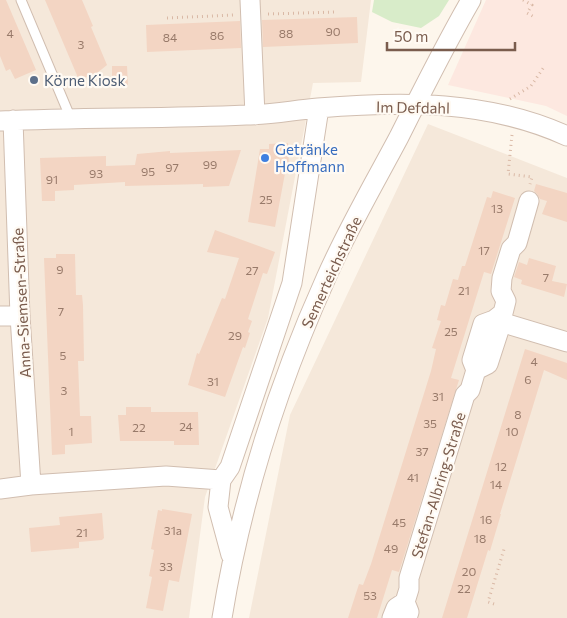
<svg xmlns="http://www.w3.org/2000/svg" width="567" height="618" font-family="Commissioner,sans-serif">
  <rect width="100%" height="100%" fill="#fdf6ec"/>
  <path fill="#f5e8da" d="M0 0H371L361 82 313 83 268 318 205 497 189 618H0Z
    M428 124 567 178V618H249L290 415Z"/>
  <path fill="#fde8e0" d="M486 0H567V116L546 106 448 85Z"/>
  <path fill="#d8ecc9" d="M374 0H449L439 16 421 28 392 22 372 12Z"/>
  <path fill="#f3d5c3" d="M0 0H6L36 70 15 79 10 69 6 71 0 56Z
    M45 0H82L93 26 91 27 107 65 92 77 89 76 79 80Z
    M357 17 358 43 263 47 262 20Z
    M240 21 241 48 147 52 146 25Z
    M112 66H127L128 86 112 87Z
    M288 143 289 168H286L275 227 248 222 260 149H269V144Z
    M241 150 229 186 203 187V184L125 186V182L74 185V190L55 191V201H42L40 158 106 156V166L135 165 137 154 170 151V153Z
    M536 184 567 193V222L542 214 547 201 540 199 537 194 534 191Z
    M493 191 515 198 491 274 484 272 451 378 459 380 399 572 392 570 377 618H348L359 584 363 585 371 564 431 371 436 349 432 348 441 321 437 320 441 305 445 306 453 279 458 280 462 266H465L487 197 491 198Z
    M215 230 275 252 267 274 263 273 248 319 252 321 248 332 250 333 245 348 243 347 225 397 188 385 197 353 199 354 222 298 225 299 239 258 207 252Z
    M56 254H75L76 295H82L83 305 84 361H78L80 416H91L92 443 65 445V454L52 455 44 258H56Z
    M529 258 556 266 552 281 567 284 564 297 521 284 522 280 514 277 519 262 527 265Z
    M525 349 567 363V380L544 370 500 514H501L490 551 488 550 467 618H442Z
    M126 407H151V412H198L199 445H174V441H120L118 415H126Z
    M162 509 192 514 179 582 169 580 163 611 146 608 152 577 149 576 154 550 151 549 158 510 162 511Z
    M102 513 104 538 102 540 79 542V548L31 552 29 528 60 525 59 517Z"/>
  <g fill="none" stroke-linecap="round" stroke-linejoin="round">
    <g stroke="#d1beb0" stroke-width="11">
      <path id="lane" d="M21 0 71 119"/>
    </g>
    <g stroke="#d1beb0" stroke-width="21">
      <path id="street" d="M250 0 255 115
        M13 120 20 316 31 485
        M0 121C82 117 164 119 246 115 270 115 294 110 318 108 403 101 488 100 567 136
        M0 316H20
        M476 370 472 360 483 324 494 320 567 342
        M0 489 31 485 166 476 221 480
        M231 555 218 507 221 480 230 467 292 283 319 108
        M222 618C241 501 277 387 326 278 347 230 374 184 399 137 422 91 445 45 471 0
        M392 618 396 608 405 602
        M407 618 409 612 405 602 409 589V578L465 395 470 390 476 370 488 364 499 330 494 320 503 313 506 301 501 291 502 278 511 249 517 243 529 201"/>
    </g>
    <path stroke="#d9b8a5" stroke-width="3" stroke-dasharray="1 4" stroke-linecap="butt" d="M523 0 532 5 527 13 536 18
      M268 14 336 12
      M167 18 234 15
      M510 99 531 86 544 67
      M512 135 508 174 532 177 530 184
      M494 604 488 602 505 546"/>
    <use href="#lane" stroke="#fff" stroke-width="9"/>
    <use href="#street" stroke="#fff" stroke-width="19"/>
  </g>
  <circle fill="#5c6f8a" stroke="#fffaf3" stroke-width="2" cx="34" cy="80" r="5"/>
  <circle fill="#3f7fe0" stroke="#fffaf3" stroke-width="2" cx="265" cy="158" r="5"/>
  <g text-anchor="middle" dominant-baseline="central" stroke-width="4.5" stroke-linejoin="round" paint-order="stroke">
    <g font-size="12" fill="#987a6a">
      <text x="333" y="31">90</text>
      <text x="10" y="33">4</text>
      <text x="286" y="33">88</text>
      <text x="217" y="35">86</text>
      <text x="170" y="37">84</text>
      <text x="81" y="44">3</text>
      <text x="210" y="164">99</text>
      <text x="172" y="167">97</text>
      <text x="148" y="171">95</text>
      <text x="96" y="173">93</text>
      <text x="52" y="179">91</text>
      <text x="266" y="199">25</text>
      <text x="497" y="208">13</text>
      <text x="484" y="250">17</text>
      <text x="60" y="269">9</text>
      <text x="252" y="270">27</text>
      <text x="546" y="277">7</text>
      <text x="464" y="290">21</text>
      <text x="61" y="311">7</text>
      <text x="451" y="331">25</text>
      <text x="235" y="335">29</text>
      <text x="63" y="355">5</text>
      <text x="534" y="361">4</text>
      <text x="528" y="379">6</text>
      <text x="213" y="381">31</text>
      <text x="64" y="390">3</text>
      <text x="438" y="396">31</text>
      <text x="518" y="414">8</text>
      <text x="430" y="423">35</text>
      <text x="186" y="426">24</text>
      <text x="139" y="427">22</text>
      <text x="71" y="431">1</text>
      <text x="512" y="431">10</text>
      <text x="422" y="451">37</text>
      <text x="501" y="466">12</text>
      <text x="413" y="477">41</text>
      <text x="496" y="484">14</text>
      <text x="486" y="519">16</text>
      <text x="399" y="522">45</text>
      <text x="173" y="530">31a</text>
      <text x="82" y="532">21</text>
      <text x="480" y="538">18</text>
      <text x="391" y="548">49</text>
      <text x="166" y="566">33</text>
      <text x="469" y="571">20</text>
      <text x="464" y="588">22</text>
      <text x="370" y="595">53</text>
    </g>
    <g font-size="15" fill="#4e5e75" stroke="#fffaf3" text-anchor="start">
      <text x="44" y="80">Körne Kiosk</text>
    </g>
    <g font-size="15" fill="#7a5c4d" stroke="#fffaf3">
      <text transform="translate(413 107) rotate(1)">Im Defdahl</text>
      <text transform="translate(331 272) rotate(-65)">Semerteichstraße</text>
      <text transform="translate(21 303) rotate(-93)">Anna-Siemsen-Straße</text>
      <text transform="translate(438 485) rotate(-73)">Stefan-Albring-Straße</text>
    </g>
    <g font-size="15" fill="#366cbe" stroke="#fffaf3" text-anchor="start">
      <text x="275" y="149">Getränke<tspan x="275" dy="17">Hoffmann</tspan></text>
    </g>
  </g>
  <path d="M387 42v8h128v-8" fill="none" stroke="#7a5c4d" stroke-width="2.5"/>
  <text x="394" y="42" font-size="15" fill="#7a5c4d" stroke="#fffaf3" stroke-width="4" paint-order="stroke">50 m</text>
</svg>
